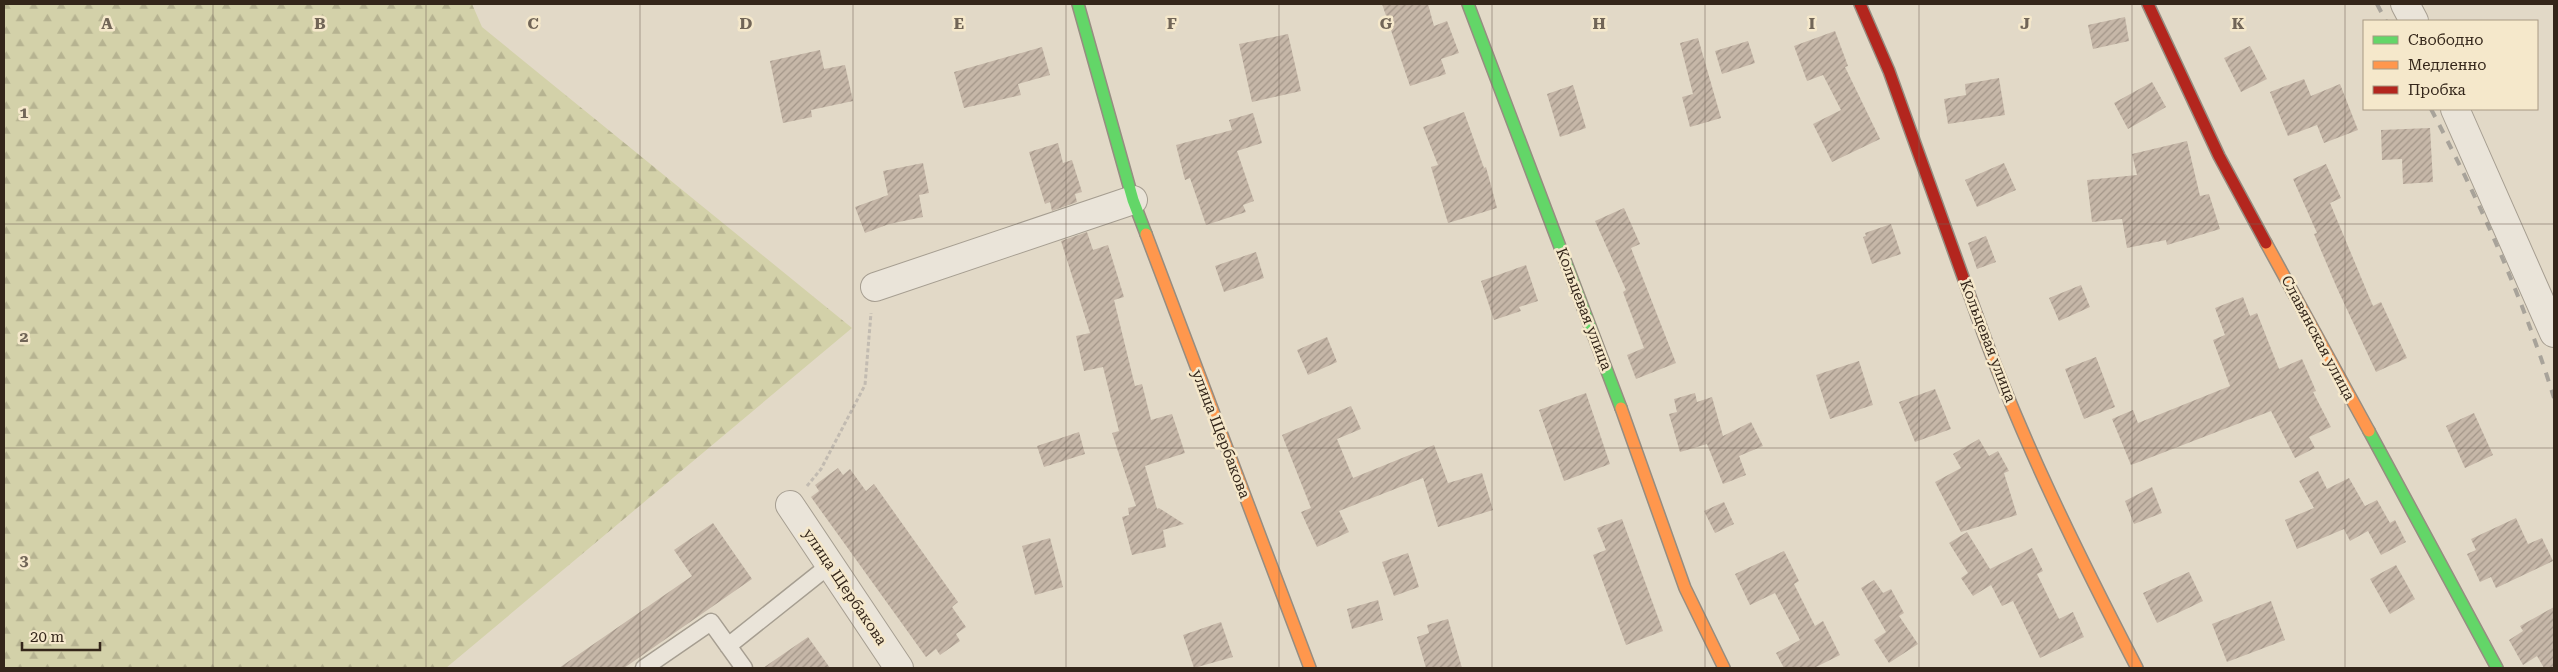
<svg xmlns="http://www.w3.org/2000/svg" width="2558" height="672" font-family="'Roboto Serif',serif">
  <defs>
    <pattern id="forest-firs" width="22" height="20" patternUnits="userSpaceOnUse" patternTransform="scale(1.25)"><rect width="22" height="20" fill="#d3d1a9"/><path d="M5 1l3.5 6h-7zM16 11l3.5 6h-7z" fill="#b6b391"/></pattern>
    <pattern id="building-hatch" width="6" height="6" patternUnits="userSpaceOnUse" patternTransform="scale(1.25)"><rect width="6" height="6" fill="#c6b7a8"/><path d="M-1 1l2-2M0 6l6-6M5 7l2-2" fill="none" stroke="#a29588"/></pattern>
  </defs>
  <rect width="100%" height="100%" fill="#e2d9c7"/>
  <path fill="url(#forest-firs)" d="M4 4H472L482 27 852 328 446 668H4Z"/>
  <path fill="url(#building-hatch)" d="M1382 4H1428L1434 26 1447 21 1459 53 1441 59 1446 74 1410 86Z
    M2125 17 2129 41 2093 49 2088 25Z
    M1835 31 1848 66 1845 67 1880 139 1832 162 1813 124 1841 110 1823 75 1807 81 1794 46Z
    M1288 34 1301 91 1252 102 1239 44Z
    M1698 38 1721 118 1690 127 1682 97 1693 94 1680 43Z
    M1748 41 1755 63 1722 74 1715 51Z
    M2250 46 2267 79 2241 92 2224 58Z
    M1042 47 1050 75 1018 84 1021 95 964 108 954 72Z
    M820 50 824 69 845 65 853 101 811 110 812 117 783 123 770 61Z
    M1999 78 2005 115 1948 124 1944 99 1966 95 1965 84Z
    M2304 79 2311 96 2340 84 2358 130 2324 143 2317 125 2288 136 2270 92Z
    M2152 82 2166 107 2128 129 2114 103Z
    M1573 85 1586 128 1560 137 1547 94Z
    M1464 112 1484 168 1486 167 1497 208 1448 223 1431 167 1438 165 1423 127Z
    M1253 113 1262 143 1237 151 1254 201 1243 205 1246 212 1206 225 1190 178 1185 180 1176 145 1232 130 1229 120Z
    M2430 128 2433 182 2403 184 2402 159 2382 160 2381 130Z
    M2187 141 2200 196 2209 194 2220 229 2167 245 2166 240 2127 248 2122 219 2092 222 2087 180 2137 175 2132 154Z
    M1058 143 1063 163 1072 160 1082 192 1075 194 1077 202 1052 211 1050 202 1045 204 1029 152Z
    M923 163 929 193 919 195 923 217 889 224 865 233 855 207 888 195 883 171Z
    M2004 163 2016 190 1977 207 1965 180Z
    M2326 164 2341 198 2330 203 2373 306 2381 302 2407 358 2376 372 2337 288 2314 234 2317 233 2293 179Z
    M1624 208 1640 244 1631 248 1676 363 1636 379 1627 355 1644 348 1623 292 1626 290 1595 221Z
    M1891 224 1901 254 1872 264 1863 237 1866 236 1865 233Z
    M1087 232 1093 250 1108 245 1124 297 1114 300 1135 386 1142 384 1151 420 1172 414 1185 453 1145 466 1157 509 1159 508 1184 524 1163 530 1166 547 1132 555 1122 517 1129 515 1128 508 1136 506 1112 433 1119 431 1103 367 1084 371 1076 336 1090 333 1061 241Z
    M1986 236 1996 262 1977 269 1968 243Z
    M1256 252 1264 278 1224 292 1215 266Z
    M1526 265 1538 301 1519 307 1521 311 1494 320 1481 281Z
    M2081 285 2090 307 2059 321 2049 298Z
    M2243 297 2250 316 2257 313 2279 369 2302 359 2316 391 2313 392 2331 427 2309 437 2315 448 2295 458 2271 411 2131 465 2112 419 2133 410 2138 423 2230 386 2213 340 2225 335 2215 308Z
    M1327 337 1337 362 1308 375 1297 350Z
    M2096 357 2115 407 2084 419 2065 369Z
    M1859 361 1873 405 1830 419 1816 375Z
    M1935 389 1951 429 1915 442 1899 402Z
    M1586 393 1610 464 1564 481 1539 410Z
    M1695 393 1697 402 1712 397 1723 436 1751 422 1763 446 1739 456 1746 475 1723 484 1707 444 1680 452 1669 414 1677 412 1674 399Z
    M1351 406 1361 429 1337 439 1353 478 1434 445 1448 483 1482 473 1493 510 1438 527 1423 478 1339 511 1349 532 1317 547 1301 512 1311 508 1282 435Z
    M2474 413 2493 455 2465 468 2446 426Z
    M1079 432 1085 454 1044 467 1037 446Z
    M1979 439 1989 456 1998 451 2009 471 2004 473 2017 515 1961 532 1935 482 1961 468 1953 454Z
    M838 468 843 475 850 469 866 491 874 484 958 602 952 607 966 627 956 634 960 641 940 655 936 649 926 657 811 497 819 491 815 485Z
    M2318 471 2327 489 2349 478 2365 506 2377 500 2390 523 2395 520 2406 542 2381 555 2368 531 2350 541 2344 529 2297 549 2285 520 2314 508 2299 481Z
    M2152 487 2162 513 2134 524 2125 501Z
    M1724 502 1734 524 1715 533 1704 511Z
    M2516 518 2528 544 2542 538 2553 561 2496 588 2491 577 2480 582 2467 554 2476 550 2471 539Z
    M1622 519 1663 631 1626 645 1593 555 1606 550 1597 528Z
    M713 523 752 579 624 668H559L692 576 674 550Z
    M1967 532 1990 569 2032 548 2043 571 2037 574 2059 619 2073 612 2084 637 2040 658 2013 601 2002 606 1991 585 1973 596 1961 578 1968 573 1949 543Z
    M1050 538 1063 587 1035 595 1022 546Z
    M1784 551 1799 581 1794 584 1815 626 1823 621 1840 655 1814 668H1784L1776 653 1800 640 1775 593 1750 605 1735 574Z
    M1408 553 1419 587 1394 596 1382 562Z
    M2396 565 2415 599 2390 614 2370 579Z
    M2189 572 2203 601 2157 623 2143 593Z
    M1874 580 1883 593 1891 589 1904 613 1899 616 1918 644 1889 663 1874 640 1886 632 1861 588Z
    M1378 600 1383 620 1352 629 1347 609Z
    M2271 601 2285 640 2227 662 2212 624Z
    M2554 607V668H2544L2537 656 2523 665 2509 640 2523 631 2520 626Z
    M1448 619 1462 668H1426L1417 637 1429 633 1427 625Z
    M1221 622 1233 657 1194 668 1183 635Z
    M808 637 830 668H763Z"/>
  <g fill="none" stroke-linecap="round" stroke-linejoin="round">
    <g stroke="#a69e91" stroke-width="19">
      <path id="lane" d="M728 646 831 564
        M644 668 711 622 744 668"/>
    </g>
    <g stroke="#a69e91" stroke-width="30">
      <path id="street" d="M2405 4 2414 21
        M2455 109 2554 333
        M875 287 1133 200
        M790 505 899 668"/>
    </g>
    <g stroke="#968d81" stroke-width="14">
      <path id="fast" d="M1078 4 1133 200 1146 234
        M1468 4 1621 408
        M2369 431 2497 668"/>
    </g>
    <g stroke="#968d81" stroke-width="14">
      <path id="slow" d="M1146 234 1310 668
        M2266 243 2369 431
        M1977 316C2020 437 2078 554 2137 668
        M1621 408 1685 588 1724 668"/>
    </g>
    <g stroke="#968d81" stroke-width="14">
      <path id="jam" d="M1860 4 1889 71 1977 316
        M2148 4 2219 156 2266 243"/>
    </g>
    <path stroke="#c2bbb1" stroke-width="3" stroke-dasharray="4 2.5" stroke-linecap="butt" d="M807 486 821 469 865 385 871 313"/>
    <use href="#lane" stroke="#eae4d9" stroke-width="16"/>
    <use href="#street" stroke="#eae4d9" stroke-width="28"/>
    <use href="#fast" stroke="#63d668" stroke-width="11"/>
    <use href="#slow" stroke="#ff974d" stroke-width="11"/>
    <use href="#jam" stroke="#b3261e" stroke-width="11"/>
    <path stroke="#a8a39a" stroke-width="4" stroke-dasharray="9 9" stroke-linecap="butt" d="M2377 4 2386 21
      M2431 109C2480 202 2523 298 2554 398"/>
  </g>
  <path fill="none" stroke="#716557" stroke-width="1" stroke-opacity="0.55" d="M213 4V668M426 4V668M640 4V668M853 4V668M1066 4V668M1279 4V668M1492 4V668M1705 4V668M1919 4V668M2132 4V668M2345 4V668M4 224H2554M4 448H2554"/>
  <g text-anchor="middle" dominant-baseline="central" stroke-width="5" stroke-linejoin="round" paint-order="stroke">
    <g font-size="15" fill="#34261a" stroke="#f5e8cb">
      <text transform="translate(1584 309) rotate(69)">Кольцевая улица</text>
      <text transform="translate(2318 338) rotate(62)">Славянская улица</text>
      <text transform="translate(1988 341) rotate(69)">Кольцевая улица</text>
      <text transform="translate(1221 434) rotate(69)">улица Щербакова</text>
      <text transform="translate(845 587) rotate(56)">улица Щербакова</text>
    </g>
  </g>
  <g font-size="16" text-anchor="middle" font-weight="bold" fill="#716557" stroke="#f5e8cb" stroke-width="5" stroke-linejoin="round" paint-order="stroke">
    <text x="107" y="29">A</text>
    <text x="320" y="29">B</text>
    <text x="533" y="29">C</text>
    <text x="746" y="29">D</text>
    <text x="959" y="29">E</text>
    <text x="1172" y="29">F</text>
    <text x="1386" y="29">G</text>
    <text x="1599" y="29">H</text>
    <text x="1812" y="29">I</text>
    <text x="2025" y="29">J</text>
    <text x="2238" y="29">K</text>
    <text x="24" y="118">1</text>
    <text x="24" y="342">2</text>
    <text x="24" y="566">3</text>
  </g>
  <rect width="2558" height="672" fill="none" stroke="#34261a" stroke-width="10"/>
  <rect x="2363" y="20" width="175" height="90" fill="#f5e8cb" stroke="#a89a84"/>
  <rect x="2373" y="36" width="25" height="8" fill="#63d668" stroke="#a89a84"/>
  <text x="2408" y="45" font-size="15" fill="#34261a">Свободно</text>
  <rect x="2373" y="61" width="25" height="8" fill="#ff974d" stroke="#a89a84"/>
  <text x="2408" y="70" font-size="15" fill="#34261a">Медленно</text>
  <rect x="2373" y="86" width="25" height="8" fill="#b3261e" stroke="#a89a84"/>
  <text x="2408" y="95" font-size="15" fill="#34261a">Пробка</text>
  <path d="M22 642v8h78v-8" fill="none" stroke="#34261a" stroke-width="2.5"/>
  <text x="30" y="642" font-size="15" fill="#34261a" stroke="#f5e8cb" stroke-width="4" paint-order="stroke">20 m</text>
</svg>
